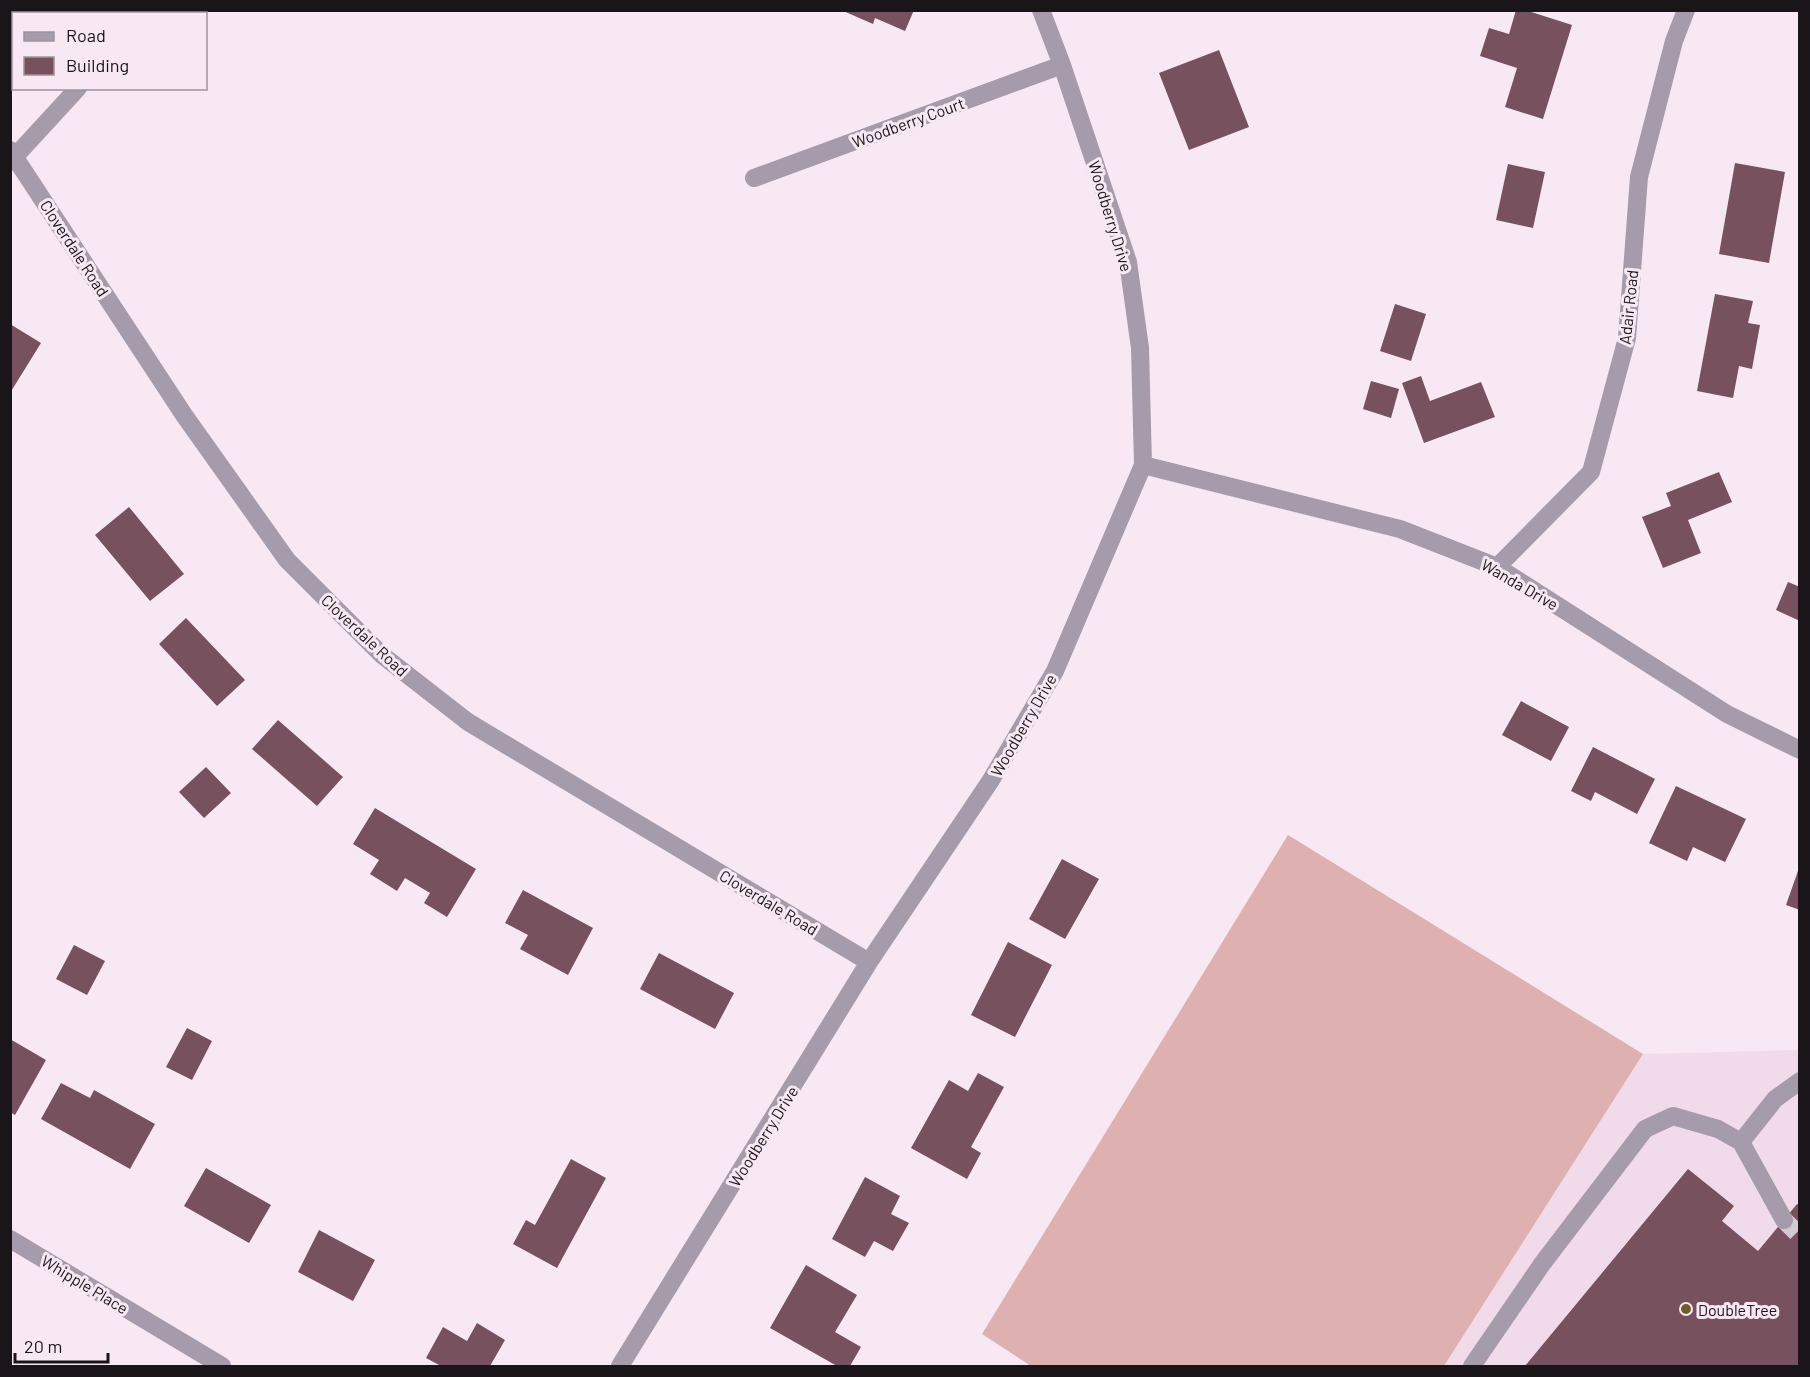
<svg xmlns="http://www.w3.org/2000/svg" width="1810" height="1377" font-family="Barlow,sans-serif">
  <rect width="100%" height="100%" fill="#f7e8f3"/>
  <path fill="#f1dbeb" d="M1799 1050V1366H1444L1643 1054Z"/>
  <path fill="#deb0af" d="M1288 835 1643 1054 1444 1366H1031L982 1334Z"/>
  <path fill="#77515e" d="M841 10H914L905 31 875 18 873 24Z
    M1516 10H1525L1572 25 1543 119 1505 107 1517 68 1480 56 1489 28 1509 34Z
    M1219 50 1249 127 1189 150 1159 73Z
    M1735 163 1785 172 1769 263 1719 254Z
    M1508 164 1545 172 1533 228 1496 220Z
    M1715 294 1753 301 1748 323 1760 325 1752 369 1739 366 1733 398 1697 391Z
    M1395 304 1426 314 1411 361 1380 351Z
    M10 324 41 343 10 393Z
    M1421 376 1430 401 1481 382 1495 417 1424 443 1402 383Z
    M1371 381 1399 389 1391 418 1363 409Z
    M1719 472 1732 502 1688 520 1701 553 1663 568 1642 517 1671 506 1666 493Z
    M129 507 184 574 150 601 95 535Z
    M1788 582 1800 587V621L1776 610Z
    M186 618 245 680 217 706 159 644Z
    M1521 701 1569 727 1551 761 1502 735Z
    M278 720 343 777 317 806 252 749Z
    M1593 747 1655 779 1637 814 1595 792 1591 801 1571 791Z
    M206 767 231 793 204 818 179 792Z
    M1676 786 1746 819 1725 862 1693 847 1687 861 1649 843Z
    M375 808 476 869 447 917 424 903 430 893 405 878 397 891 370 874 379 860 353 844Z
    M1062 859 1099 879 1065 939 1029 919Z
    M1799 868H1800V910L1786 905Z
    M523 890 593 928 568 975 520 949 528 935 505 923Z
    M1008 942 1052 965 1015 1037 971 1015Z
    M74 945 105 961 87 995 56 979Z
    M659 953 734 993 715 1029 640 989Z
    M187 1028 212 1041 192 1080 166 1067Z
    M10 1039 46 1060 15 1115 10 1112Z
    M978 1073 1004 1087 971 1147 981 1153 967 1179 911 1148 949 1080 968 1091Z
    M61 1083 90 1098 94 1090 155 1124 130 1169 41 1119Z
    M571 1159 606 1178 557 1268 513 1244 526 1220 535 1225Z
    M206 1168 271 1205 249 1243 184 1206Z
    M1688 1169 1734 1206 1722 1221 1758 1251 1797 1204 1800 1206V1366H1525Z
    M865 1177 900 1196 891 1214 909 1223 893 1251 874 1241 865 1257 832 1239Z
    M319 1230 375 1260 353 1301 298 1272Z
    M806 1265 857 1295 835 1332 861 1347 850 1366H837L770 1328Z
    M477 1323 505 1340 490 1366H441L426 1358 443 1327 467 1341Z"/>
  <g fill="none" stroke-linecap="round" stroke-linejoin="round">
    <path stroke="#d6c8d2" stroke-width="18" stroke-dasharray="18 9" stroke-linecap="butt" d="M1784 1220 1800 1236"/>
    <path stroke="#a59baa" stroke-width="18" d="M147 14 150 10
      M10 150 184 415 287 560 382 655 468 722 869 962
      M10 162 78 88
      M754 178 1062 65
      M1143 465 1400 529 1497 567 1727 714 1800 750
      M1497 567 1591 472 1627 338 1639 177 1674 41 1686 10
      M1741 1142 1775 1099 1800 1081
      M10 1239 222 1366
      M620 1366 869 962 991 780 1055 671 1143 465 1140 348 1128 262 1062 65 1041 10
      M1472 1366 1542 1264 1645 1129 1673 1116 1718 1129 1741 1142 1784 1220"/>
  </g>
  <circle fill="#705b2a" stroke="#f7e8f3" stroke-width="2" cx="1686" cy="1309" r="6"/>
  <g text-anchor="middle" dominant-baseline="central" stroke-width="6" stroke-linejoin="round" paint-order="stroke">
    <g font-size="16" fill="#1a1518" stroke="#f7e8f3">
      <text transform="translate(908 122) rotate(-20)">Woodberry Court</text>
      <text transform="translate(1111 216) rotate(73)">Woodberry Drive</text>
      <text transform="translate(75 248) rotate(57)">Cloverdale Road</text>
      <text transform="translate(1628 307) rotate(-84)">Adair Road</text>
      <text transform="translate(1520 584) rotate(30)">Wanda Drive</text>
      <text transform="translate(365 635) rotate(43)">Cloverdale Road</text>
      <text transform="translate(1023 725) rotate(-60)">Woodberry Drive</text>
      <text transform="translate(769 902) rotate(31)">Cloverdale Road</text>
      <text transform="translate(763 1136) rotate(-58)">Woodberry Drive</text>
      <text transform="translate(85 1284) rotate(31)">Whipple Place</text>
    </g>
    <g font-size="16" fill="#1a1518" stroke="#f7e8f3" text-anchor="start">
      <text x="1698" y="1309">DoubleTree</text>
    </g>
  </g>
  <rect width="1810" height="1377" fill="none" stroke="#1a1518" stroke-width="24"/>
  <rect x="12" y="12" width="195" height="78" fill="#f7e8f3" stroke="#9f949b" stroke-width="1.5"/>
  <rect x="24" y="32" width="30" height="9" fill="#a59baa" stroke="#9f949b" stroke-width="1.5"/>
  <text x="66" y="42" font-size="18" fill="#1a1518">Road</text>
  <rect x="24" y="57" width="30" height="18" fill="#77515e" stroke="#9f949b" stroke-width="1.5"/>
  <text x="66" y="72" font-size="18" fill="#1a1518">Building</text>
  <path d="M15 1353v9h93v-9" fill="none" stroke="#1a1518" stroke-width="3"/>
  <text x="24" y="1353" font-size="18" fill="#1a1518" stroke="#f7e8f3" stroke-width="4.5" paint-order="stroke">20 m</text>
</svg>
